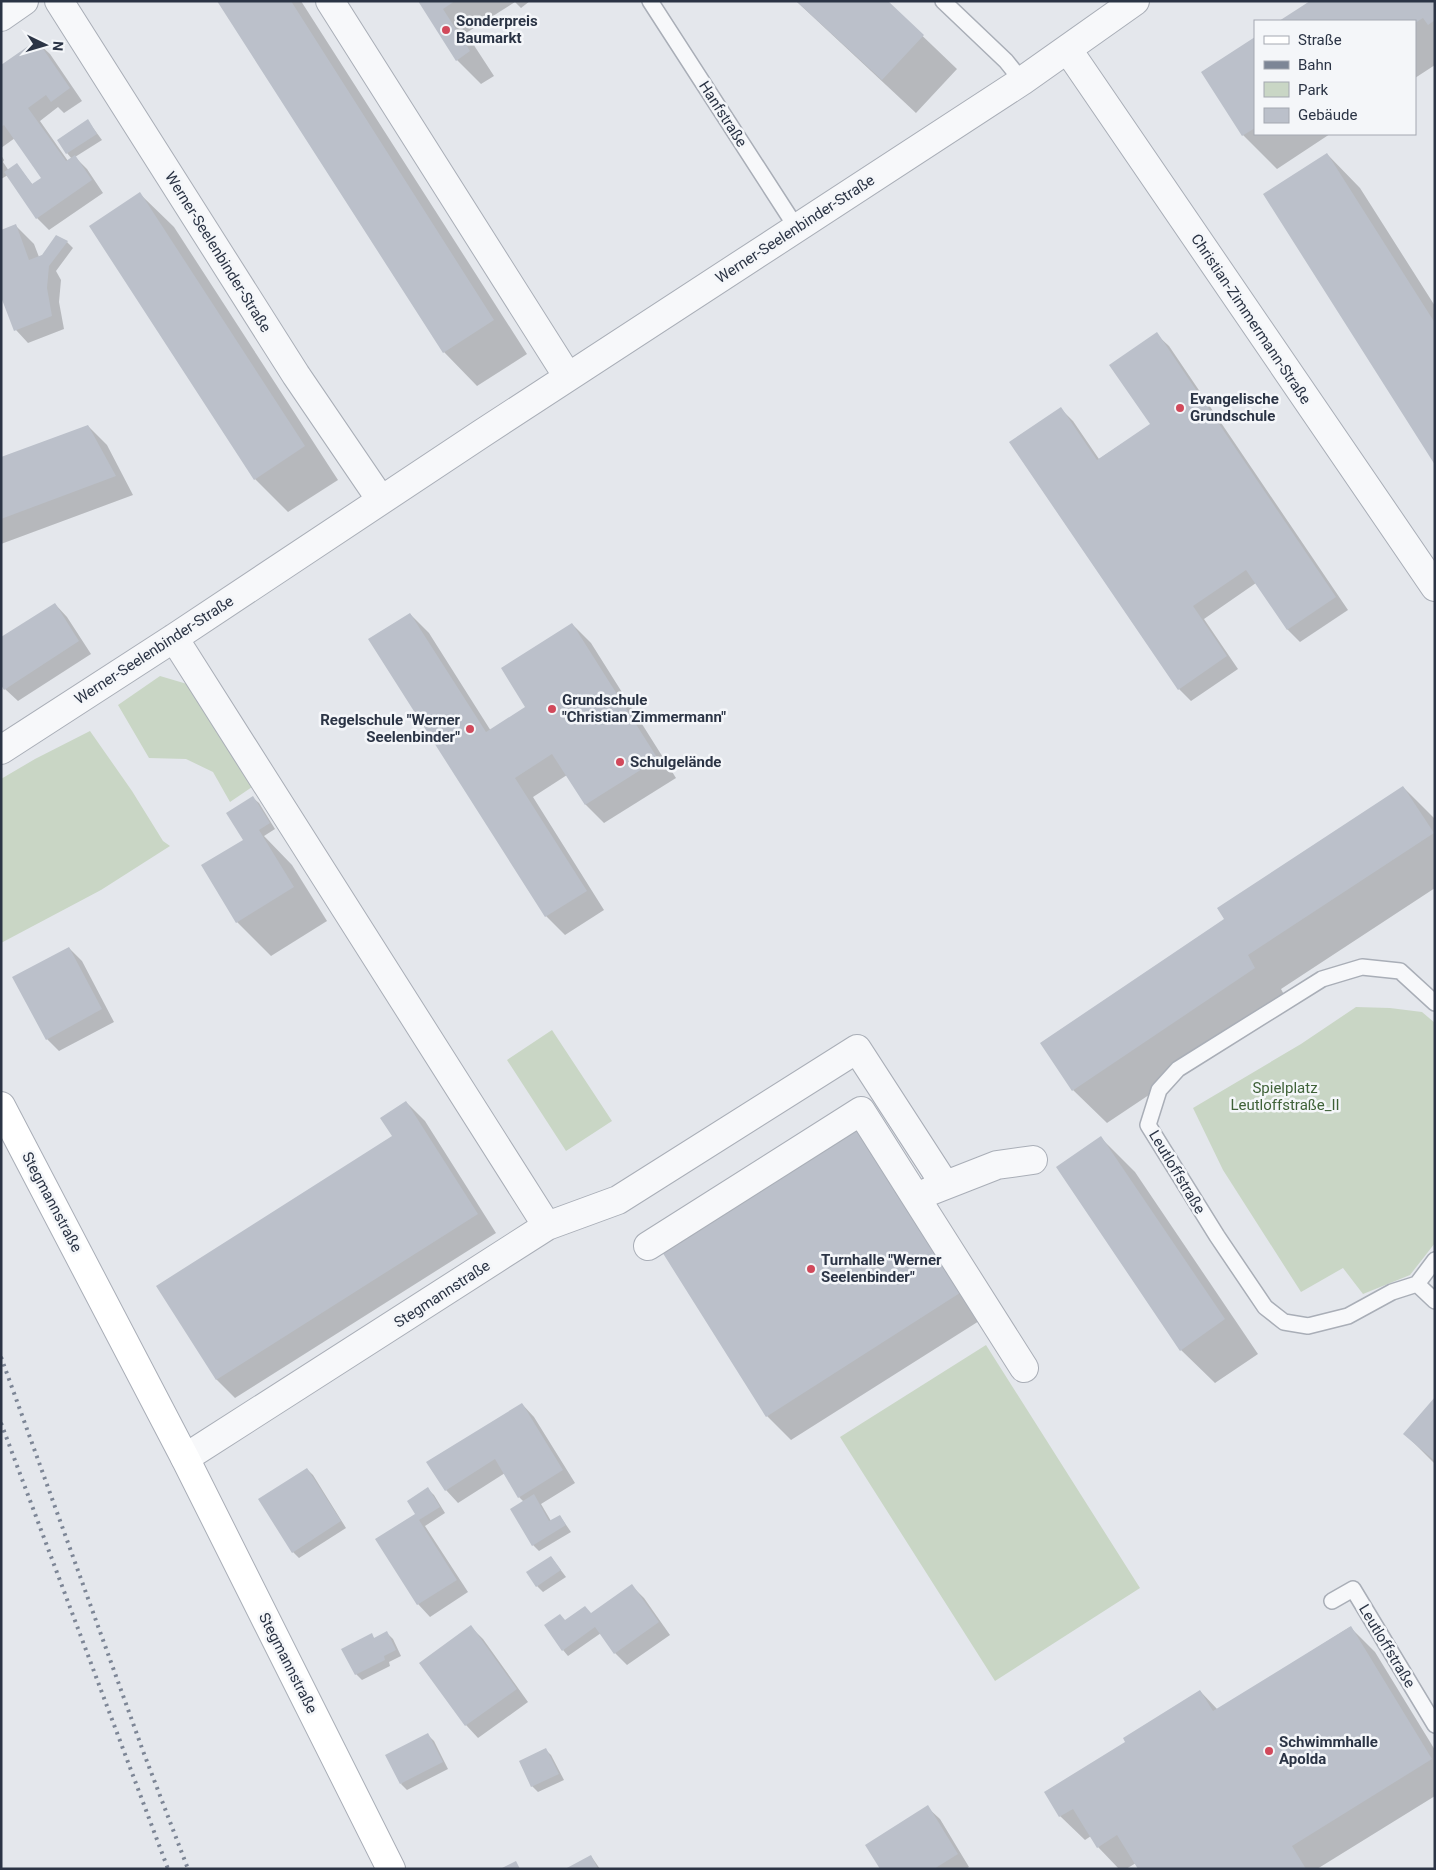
<svg xmlns="http://www.w3.org/2000/svg" width="1436" height="1870" font-family="Roboto,sans-serif">
  <rect width="100%" height="100%" fill="#e4e7ec"/>
  <path fill="#c9d6c5" d="M160 676 187 684 252 787 230 802 213 772 186 759 149 758 118 705Z
    M90 731 132 791 163 841 170 846 101 890 1 943V779L35 759Z
    M1356 1007 1390 1008 1422 1012 1435 1023V1243L1410 1275 1363 1294 1343 1268 1301 1292 1223 1170 1193 1108 1301 1044Z
    M552 1030 612 1121 566 1151 507 1060Z
    M986 1345 1140 1588 995 1681 840 1437Z"/>
  <path fill="#0003" d="M219 1H301L527 354 477 386 444 352Z
    M419 1H530L521 8 515 2 466 33 494 76 481 84 457 60Z
    M796 1H886L957 69 916 113Z
    M1312 1H1435V65L1415 78V21H1282Z
    M1255 39V134H1330L1277 169 1243 135Z
    M37 42 50 54 82 101 64 113 58 107 40 121 68 161 72 159 67 153 88 121 102 140 75 157 87 169 103 193 49 230 37 218 8 175 1 179V155L4 160 3 162 9 171 17 165 33 185 43 178 15 138 1 148V66Z
    M1327 154 1360 188 1435 306V463Z
    M140 194 174 227 338 480 288 512 255 479Z
    M16 226 34 244 39 257 67 242 73 248 56 271 61 280 59 302 64 329 28 343 16 330 2 295Z
    M1156 334 1169 346 1348 610 1300 642 1288 630 1256 583 1204 619 1238 669 1191 701 1179 689 1061 409 1073 421 1099 459 1152 424Z
    M88 426 107 445 133 495 1 544V458Z
    M55 604 67 617 91 654 18 701 5 689Z
    M410 614 429 633 491 731 527 708 572 624 591 643 676 778 604 823 586 805 567 775 533 797 604 910 565 935 546 916 370 640Z
    M1403 787 1435 819V888L1281 989 1288 1002 1107 1123 1073 1090Z
    M253 798 259 803 275 829 264 836 292 865 327 921 271 956 237 922 244 840Z
    M69 948 82 961 114 1022 59 1051 47 1039Z
    M406 1102 425 1121 496 1233 235 1398 217 1380 158 1286 393 1137Z
    M856 1124 987 1316 791 1440 767 1416Z
    M1101 1138 1135 1172 1258 1354 1215 1383 1181 1350Z
    M1435 1399V1464L1405 1434Z
    M522 1404 534 1417 575 1483 541 1504 551 1521 560 1516 571 1532 539 1551 533 1545 512 1510 524 1502 519 1497 505 1473 458 1503 446 1490Z
    M307 1469 313 1475 346 1528 299 1558 293 1552Z
    M428 1489 434 1495 445 1513 425 1526 468 1592 430 1617 418 1604 416 1514Z
    M551 1557 566 1577 543 1592 537 1586Z
    M632 1586 644 1598 670 1635 627 1665 615 1653 601 1633 568 1656 563 1650 592 1614Z
    M471 1627 483 1639 528 1702 478 1738 466 1725Z
    M1350 1627 1375 1652 1435 1750V1796L1317 1869H1139L1136 1863 1126 1869H1119L1098 1847 1091 1836 1085 1840 1060 1816 1046 1793 1127 1743 1200 1691 1218 1710Z
    M387 1633 393 1639 401 1656 389 1662 390 1666 362 1680 356 1674 371 1635 375 1639Z
    M428 1735 434 1741 448 1769 407 1790 401 1784Z
    M545 1749 551 1755 564 1780 538 1792 532 1786 520 1762Z
    M927 1807 940 1819 969 1867 966 1869H881Z
    M591 1856 600 1869H568Z"/>
  <path fill="#bbc0ca" d="M217 1H291L494 320 443 353Z
    M418 1H455L443 9 470 51 456 61Z
    M796 1H888L924 35 882 80Z
    M1310 1H1435V20L1428 25 1423 18 1415 23V21H1279Z
    M1255 37V128L1242 136 1201 72Z
    M37 40 70 88 51 102 46 95 28 108 66 161 75 155 92 180 36 219 4 172 17 163 32 184 41 178 4 125 1 127V65Z
    M88 119 97 134 66 154 57 140Z
    M1327 153 1435 323V465L1263 194Z
    M140 192 305 446 254 480 89 226Z
    M16 224 29 260 42 255 56 235 68 241 49 266 47 288 52 316 14 331 1 297V230Z
    M1157 332 1336 597 1287 630 1246 570 1193 606 1227 656 1178 690 1009 442 1061 407 1097 460 1150 424 1109 365Z
    M88 425 116 476 1 519V457Z
    M55 603 79 641 4 690 1 685V637Z
    M410 613 486 732 525 707 501 668 572 623 658 759 585 805 552 754 515 778 587 891 545 917 368 639Z
    M1403 786 1434 833 1248 955 1255 968 1072 1091 1040 1043 1224 919 1217 908Z
    M253 796 270 823 259 830 294 887 236 923 201 865 243 840 226 813Z
    M69 947 102 1009 46 1040 12 977Z
    M406 1101 478 1214 216 1380 156 1286 392 1136 380 1118Z
    M856 1122 963 1291 766 1417 659 1247Z
    M1101 1136 1225 1319 1180 1351 1056 1167Z
    M1435 1397V1461L1403 1434Z
    M522 1403 563 1470 518 1498 495 1459 445 1491 426 1462Z
    M307 1468 341 1521 292 1553 258 1499Z
    M428 1487 440 1507 419 1520 457 1580 417 1605 375 1539 415 1514 407 1501Z
    M534 1494 549 1521 560 1515 566 1525 532 1546 510 1509Z
    M551 1556 561 1570 536 1587 526 1572Z
    M632 1584 659 1622 614 1654 595 1627 562 1651 544 1625 560 1614 565 1620 585 1606 591 1613Z
    M471 1625 517 1689 465 1726 419 1663Z
    M1351 1626 1432 1759 1292 1846 1306 1869H1138L1117 1835 1097 1848 1073 1809 1059 1817 1044 1792 1125 1742 1123 1738 1200 1690 1213 1711Z
    M387 1631 396 1650 384 1656 385 1660 355 1675 341 1649 372 1633 374 1638Z
    M428 1733 443 1762 400 1784 385 1755Z
    M546 1748 559 1774 531 1787 519 1761Z
    M928 1805 958 1854 934 1869H880L865 1845Z
    M591 1855 598 1869H565Z
    M516 1861 520 1869H500Z"/>
  <g fill="none" stroke-linecap="round" stroke-linejoin="round">
    <g stroke="#a9aeb7" stroke-width="18">
      <path id="lane" d="M650 1 796 227
        M943 1 1006 61 1022 81
        M1435 1003 1400 971 1362 967 1322 979 1178 1069 1159 1090 1148 1125 1217 1236 1265 1307 1284 1322 1308 1326 1348 1316 1392 1292 1417 1284 1435 1260
        M1417 1284 1435 1301
        M1332 1601 1353 1589 1435 1725"/>
    </g>
    <g stroke="#a9aeb7" stroke-width="30">
      <path id="street" d="M59 1 296 375 381 500
        M330 1 568 377
        M1 17 24 1
        M1068 50 1435 587
        M174 638 547 1226
        M1 750 174 638 481 434 1022 81 1135 1
        M928 1192 997 1165 1033 1160
        M648 1246 861 1111 1024 1368
        M185 1458 547 1226 618 1200 857 1049 945 1185"/>
    </g>
    <g stroke="#a9aeb7" stroke-width="30">
      <path id="secondary" d="M1 1106 185 1458 391 1869"/>
    </g>
    <use href="#lane" stroke="#f7f8fa" stroke-width="15"/>
    <use href="#street" stroke="#f7f8fa" stroke-width="28"/>
    <use href="#secondary" stroke="#fff" stroke-width="28"/>
    <path stroke="#7d8696" stroke-width="4" stroke-dasharray="2.5 5" stroke-linecap="butt" d="M1 1357 143 1751 188 1869
      M1 1423 168 1869"/>
  </g>
  <g fill="#d1495b" stroke="#f4f6f9" stroke-width="2">
    <circle cx="446" cy="30" r="5"/>
    <circle cx="1180" cy="408" r="5"/>
    <circle cx="552" cy="709" r="5"/>
    <circle cx="470" cy="729" r="5"/>
    <circle cx="620" cy="762" r="5"/>
    <circle cx="811" cy="1269" r="5"/>
    <circle cx="1269" cy="1751" r="5"/>
  </g>
  <g text-anchor="middle" dominant-baseline="central" stroke-width="5" stroke-linejoin="round" paint-order="stroke">
    <g font-size="15" font-weight="bold" fill="#2b3445" stroke="#f4f6f9" text-anchor="start">
      <text x="456" y="21">Sonderpreis<tspan x="456" dy="17">Baumarkt</tspan></text>
      <text x="1190" y="399">Evangelische<tspan x="1190" dy="17">Grundschule</tspan></text>
      <text x="562" y="700">Grundschule<tspan x="562" dy="17">"Christian Zimmermann"</tspan></text>
      <text x="460" y="720" text-anchor="end">Regelschule "Werner<tspan x="460" dy="17">Seelenbinder"</tspan></text>
      <text x="630" y="762">Schulgelände</text>
      <text x="821" y="1260">Turnhalle "Werner<tspan x="821" dy="17">Seelenbinder"</tspan></text>
      <text x="1279" y="1742">Schwimmhalle<tspan x="1279" dy="17">Apolda</tspan></text>
    </g>
    <g font-size="15" fill="#2b3445" stroke="#f4f6f9">
      <text transform="translate(723 114) rotate(57)">Hanfstraße</text>
      <text transform="translate(795 229) rotate(-33)">Werner-Seelenbinder-Straße</text>
      <text transform="translate(218 252) rotate(58)">Werner-Seelenbinder-Straße</text>
      <text transform="translate(1251 319) rotate(56)">Christian-Zimmermann-Straße</text>
      <text transform="translate(154 650) rotate(-33)">Werner-Seelenbinder-Straße</text>
      <text transform="translate(1177 1172) rotate(59)">Leutloffstraße</text>
      <text transform="translate(52 1202) rotate(62)">Stegmannstraße</text>
      <text transform="translate(442 1294) rotate(-33)">Stegmannstraße</text>
      <text transform="translate(1387 1646) rotate(59)">Leutloffstraße</text>
      <text transform="translate(288 1663) rotate(63)">Stegmannstraße</text>
    </g>
    <g font-size="15" fill="#3f6138" stroke="#f4f6f9">
      <text x="1285" y="1088">Spielplatz<tspan x="1285" dy="17">Leutloffstraße_II</tspan></text>
    </g>
  </g>
  <rect width="1436" height="1870" fill="none" stroke="#2b3445" stroke-width="5"/>
  <rect x="1254" y="20" width="162" height="115" fill="#f4f6f9" stroke="#a4a8b1"/>
  <rect x="1264" y="36" width="25" height="8" fill="#ffffff" stroke="#a4a8b1"/>
  <text x="1298" y="45" font-size="15" fill="#2b3445">Straße</text>
  <rect x="1264" y="61" width="25" height="8" fill="#7d8696" stroke="#a4a8b1"/>
  <text x="1298" y="70" font-size="15" fill="#2b3445">Bahn</text>
  <rect x="1264" y="82" width="25" height="15" fill="#c9d6c5" stroke="#a4a8b1"/>
  <text x="1298" y="95" font-size="15" fill="#2b3445">Park</text>
  <rect x="1264" y="108" width="25" height="15" fill="#bbc0ca" stroke="#a4a8b1"/>
  <text x="1298" y="120" font-size="15" fill="#2b3445">Gebäude</text>
  <g transform="translate(45 45) rotate(95)" stroke="#f4f6f9" stroke-width="4" paint-order="stroke">
  <path d="M0-4L9 19L0 12L-9 19Z" fill="#2b3445"/>
  <text y="-8" font-size="14" font-weight="bold" text-anchor="middle" fill="#2b3445">N</text>
  </g>
</svg>
